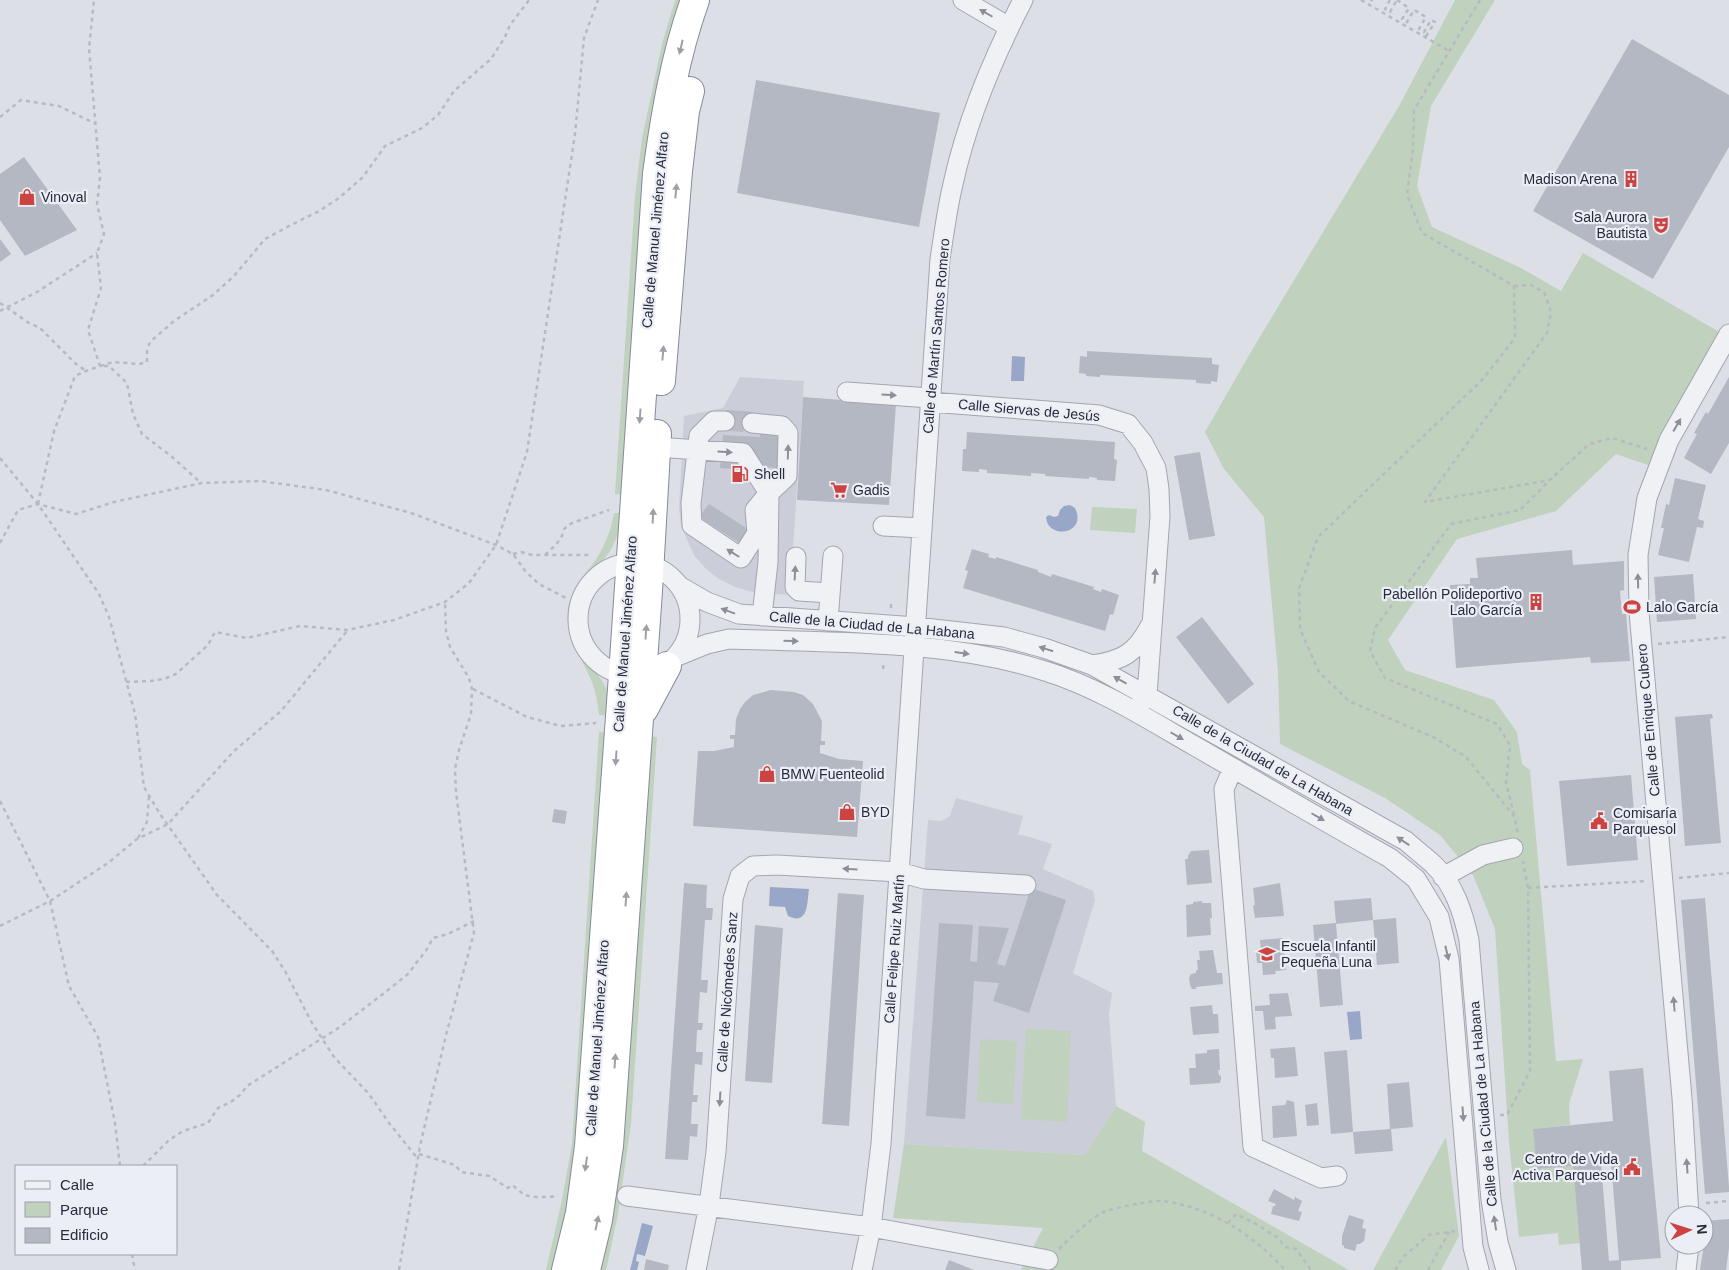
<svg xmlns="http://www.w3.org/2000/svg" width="1729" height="1270" font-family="Helvetica,sans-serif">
  <rect width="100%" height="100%" fill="#dddfe7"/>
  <path fill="#cbced9" d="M740 377 804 381 790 595 752 592 735 587 719 579 706 569 694 555 681 526 679 507 684 416 723 408Z
    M956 798 1023 816 1018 835H1023L1052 844 1043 869 1093 891 1095 900 1073 973 1112 993 1109 1014 1116 1106 1085 1155 904 1144 928 820 941 821 950 816Z"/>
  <path fill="#c0d1be" d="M675 0H686L626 495 615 494 635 196 642 138 662 44Z
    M1455 0H1495L1431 106 1417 186 1432 227 1521 268 1561 291 1583 253 1728 337 1648 465 1616 454 1556 511 1457 539 1388 640 1405 670 1494 700 1517 732 1522 764 1530 770 1556 1061 1583 1059 1569 1104 1570 1125 1534 1129 1537 1169 1573 1166 1580 1243 1559 1245 1558 1233 1519 1237 1509 1142 1495 929 1473 875 1440 835 1385 798 1280 744 1278 671 1264 517 1224 469 1205 432 1252 350 1399 106Z
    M1092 507 1137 509 1135 533 1090 530Z
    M614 513H624C620 529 615 546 605 558 599 566 591 570 585 577 574 592 569 613 572 631 576 655 598 669 607 690 610 697 609 708 610 716L599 715C598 704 596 693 592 682 581 655 560 631 570 600 574 586 584 575 592 565 604 549 611 531 614 513Z
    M599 732 610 733 582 1145 557 1270H546L562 1200 572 1143Z
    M646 736 657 737 631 1124 618 1214 607 1266 606 1270H595Z
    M1026 1029 1071 1031 1067 1122 1021 1119Z
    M980 1039 1017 1041 1013 1104 977 1102Z
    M1116 1106 1145 1122 1142 1151 1349 1270H1021L1043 1228 893 1218 904 1144 1085 1155Z
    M1446 1137 1459 1236 1441 1270H1373Z"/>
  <path fill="#98a7c7" d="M1012 356 1025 357 1024 381H1011Z
    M1070 505 1075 508C1088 535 1047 540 1046 517L1049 515 1054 517 1058 516 1060 510 1064 506Z
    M770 887 809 889C807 902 809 926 788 916L785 907 769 906Z
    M1360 1011 1362 1039 1350 1040 1347 1012Z
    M642 1223 653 1226 645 1256 637 1254 636 1261 639 1262 637 1270H630Z"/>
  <path fill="#b4b8c3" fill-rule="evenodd" d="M1632 39 1729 95V147L1653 279 1533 211Z
    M756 80 940 113 919 227 737 193Z
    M24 157 77 230 25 256 0 220V174Z
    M0 239 11 254 0 262Z
    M1087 351 1212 358V364L1219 365 1217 382 1211 381V384L1196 383V380L1100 375V377L1086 376V374L1079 373 1080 356 1087 357Z
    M1729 377V443L1711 474 1684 458 1697 434 1694 433 1703 417 1706 412 1708 414Z
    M803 397 896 404 889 505 797 500Z
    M726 410 753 412 752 427 725 426Z
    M760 431 780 432 777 468 742 465V470L720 468 723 435 760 437Z
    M967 432 1115 442 1114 459 1117 460 1115 481 1097 480V478L1089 477V479L1045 476V474L1031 473V476L987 473V470L979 469V472L962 471 963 449H966Z
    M1200 452 1215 536 1189 540 1174 456Z
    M1675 478 1706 485 1698 519 1704 521 1703 528 1697 527 1689 562 1658 555 1664 528H1661L1666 504 1669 505Z
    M709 504 754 533 746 547 699 517Z
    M972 549 989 554 988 557 996 559V557L1038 570V572L1051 577 1052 574 1094 587 1093 589 1101 592 1102 589 1119 595 1113 615 1110 614 1105 631 963 588 968 571 965 570Z
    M1572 550 1573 565 1624 561V590L1620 591 1622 614H1626L1630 661 1591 663 1590 657 1456 668 1450 585 1470 584V578H1478L1476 558Z
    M1693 574 1696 619 1657 622 1654 577Z
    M1202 617 1254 684 1228 704 1176 637Z
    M771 690 794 692 803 695 813 704 822 721 821 741H825V745H820V753L839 759 863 761 857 837 693 826 698 751H714L734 747V739H730V735H735L736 719 740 709 745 702 753 695Z
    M1712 714 1713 718 1710 719 1721 843 1685 846 1675 717Z
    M1631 775 1638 860 1567 866 1559 781Z
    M554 809 567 811 565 824 552 822Z
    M1209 850 1212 883 1187 885 1185 859H1188V856L1191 851Z
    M684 883 707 885 706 908H713L712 920H705L701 980H708L707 993 700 992 698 1023H703L702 1030H697L696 1052H703L702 1065 695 1064 693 1095H698L697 1102H692L691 1124H698L697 1137 690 1136 688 1160 665 1159Z
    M1280 883 1284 916 1255 918 1253 906 1255 905 1253 888Z
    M1031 888 1066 900 1029 1013 993 1001 999 983 974 981 965 1119 926 1116 939 923 973 925 970 961 977 962 979 926 1009 928 997 964 1005 966Z
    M838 893 864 895 849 1126 822 1124Z
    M1371 898 1373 920 1396 918 1399 963 1377 965 1373 920 1336 924 1343 1005 1320 1007 1313 925 1336 923 1334 901Z
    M1705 898 1729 1187V1192L1705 1194 1681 900Z
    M1202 901V903H1211L1212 918H1210L1211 935 1187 937 1186 905 1193 904V902Z
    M755 925 783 928 772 1083 745 1081Z
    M1283 938 1286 970 1275 971 1276 974 1263 975 1262 963H1257L1256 950 1261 949 1260 940Z
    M1213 950 1217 973H1222L1223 984 1196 987V989H1192L1190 985 1189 978 1191 974 1196 973V970H1198L1197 960H1200L1199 951Z
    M1288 993 1292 1016 1275 1017 1276 1029 1265 1030 1263 1011H1255V1006L1270 1005 1269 994Z
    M1212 1005 1213 1014H1218L1219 1033 1193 1035 1190 1007Z
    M1295 1047 1298 1076 1275 1078 1274 1058H1271L1270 1049Z
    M1219 1049 1220 1070H1218L1219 1075 1221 1076V1079L1220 1083 1190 1085 1189 1068H1196L1195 1054 1207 1053V1050Z
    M1347 1050 1353 1132 1390 1129 1387 1084 1409 1082 1413 1127 1391 1129 1393 1151 1355 1154 1353 1132 1331 1134 1324 1052Z
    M1643 1068 1661 1258 1621 1261V1270H1582L1573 1166 1537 1169 1533 1129 1613 1121 1609 1071ZM1611 1162 1619 1260 1609 1261 1601 1163Z
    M1287 1100 1294 1102 1297 1136 1273 1138 1272 1106 1285 1105Z
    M1317 1103 1319 1125 1307 1126 1305 1105Z
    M1274 1189 1294 1200 1295 1197 1302 1201 1298 1211 1302 1212 1299 1221 1271 1214 1273 1206H1275L1276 1204 1268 1201Z
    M1349 1215 1364 1220 1362 1228 1366 1229 1364 1241 1360 1244H1357L1355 1251 1344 1248V1246L1342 1245V1236Z
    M1729 1219V1248L1726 1270H1700L1704 1245 1705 1221Z
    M646 1259 669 1265 668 1270H644Z
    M949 1260 974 1270H945Z"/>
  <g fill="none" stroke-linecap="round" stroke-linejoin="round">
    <path stroke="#b9bbc5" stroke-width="19" stroke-dasharray="19 9" stroke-linecap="butt" d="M725 421 752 423"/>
    <g stroke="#a3a5b1" stroke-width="21">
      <path id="minor" d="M963 0 1009 27
        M847 392 930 398
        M930 402 1099 415 1128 424 1143 443 1156 468 1159 489 1160 516 1147 695 1141 703
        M725 421H714L699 436 691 503 692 525 741 558 757 533 755 510 769 493 787 476 788 433 782 426 752 423
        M656 447 743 453 769 493 768 562 762 616
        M883 526 922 528
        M796 557 795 587 799 591 830 593
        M578 619a56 56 0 1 1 112 0a56 56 0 1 1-112 0Z
        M681 587 707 602 739 614 916 627 1004 637 1044 648 1092 665 1406 841C1415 849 1424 856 1433 864 1454 884 1463 912 1469 940L1491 1200 1498 1242 1506 1270
        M828 621 833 556
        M675 657 707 644 729 639C831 643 947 639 1045 671 1097 687 1146 718 1193 745 1259 783 1324 821 1390 858L1416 879 1439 917 1449 959 1473 1247 1479 1270
        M1092 665C1122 661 1136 653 1150 626
        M1233 768 1224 789 1253 1147 1321 1178 1337 1176
        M1443 877 1483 855 1513 848
        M627 1196 871 1227 1048 1260
        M1689 1215 1682 1098 1639 612 1638 555 1647 498 1669 440 1729 334
        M696 1270 709 1205 716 1152 733 899 740 876 753 866 777 865 899 872 924 879 1026 885
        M862 1270 871 1227 881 1144 940 259C944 234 947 209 953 184 967 120 993 58 1023 0
        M1686 1270 1689 1245"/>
    </g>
    <g stroke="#858a9d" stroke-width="30">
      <path id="highway" d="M661 381 678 171 685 111 690 91
        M644 709 667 666
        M566 1270 580 1213 589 1146 623 675 657 174C665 115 675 56 695 0
        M586 1270 598 1220 609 1146 648 591 657 434"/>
    </g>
    <path stroke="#b8bac1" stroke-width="2.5" stroke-dasharray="4 4" stroke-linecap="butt" d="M1361 0 1449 51
      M1370 0H1373
      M1390 0 1385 9 1390 12 1397 0
      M1397 0 1409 8 1402 19 1407 22 1414 10 1426 17 1419 29 1424 32 1431 20 1435 22 1425 38
      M1480 0 1414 110 1413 149 1407 195 1422 233 1514 286 1515 338 1482 380 1318 537 1299 588 1300 629 1319 672 1349 701 1435 738 1466 757 1514 816 1518 834
      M0 117 21 100 59 106 96 124
      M1514 286 1531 285 1544 292 1551 312 1547 333 1425 502 1550 480 1589 444 1612 438 1647 449
      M0 303 29 323 40 328 76 364 86 371
      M0 311 37 292 97 253
      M100 366 113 362 139 364 147 362V351L150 342 174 321 213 295 234 276 265 239 289 226 319 211 339 198 363 177 385 146 422 128 438 115 454 91 491 59 505 37 510 25 529 0
      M104 366H109L127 383 133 414 142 434 171 456 201 483
      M0 458 38 504 99 594 109 617 135 714 144 787 160 814 217 895 272 951 285 971 312 1023 334 1057 369 1094 389 1123 418 1159
      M38 504 54 431 75 376 86 371 100 366 88 330 101 288 97 253 104 234 97 204 100 178 89 48 94 0
      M0 543 18 510 38 504 76 514 114 502 202 483 260 481 326 490 411 513 496 545 513 554 526 572 539 584 566 598
      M513 554 521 552 532 555H592
      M545 555C553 547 562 541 564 529L572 523 609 510
      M891 608V601
      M1658 644 1729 637
      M883 669 884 661
      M126 682 150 681 164 679 176 674 208 645 215 632 247 638 300 626 347 630 394 620 445 602 469 583 496 545 527 452 575 134 584 38 598 0
      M473 689 527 717 561 726 596 723
      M0 801 50 901 69 986 98 1037 115 1123 120 1166
      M1514 815 1506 783 1510 745 1497 724 1385 678 1370 651 1375 628 1451 524 1520 510 1549 481
      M138 838 147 822 149 796
      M1679 878 1729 873
      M1528 888 1647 881
      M0 926 50 901 108 863 137 839 168 824 234 751 281 711 347 631
      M1500 1115H1507L1530 1071 1528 888 1523 861
      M419 1154 455 1165 461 1172 489 1176 508 1188 512 1185C517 1188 521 1193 525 1195 534 1198 549 1197 558 1196
      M143 1166 169 1140 183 1131 208 1123 218 1108 231 1102 240 1095 247 1086 340 1027 388 990 408 974 427 949 433 938 448 934 474 921
      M1706 1203 1729 1201
      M1228 1223 1236 1214 1258 1225 1278 1238 1285 1247 1296 1249 1311 1270
      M1059 1249C1068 1240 1094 1215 1106 1211 1115 1208 1153 1200 1162 1201 1211 1207 1252 1234 1285 1270
      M132 1254 135 1270
      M399 1270 420 1146 446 1035 474 933 456 792 455 769 459 750 471 714 472 689 469 678 450 647 446 631 445 602
      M1395 1270 1403 1257 1429 1235 1455 1231
      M1428 1270 1449 1232"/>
    <use href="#minor" stroke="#f0f1f5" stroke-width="19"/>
    <use href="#highway" stroke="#fff" stroke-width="28"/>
  </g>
  <defs><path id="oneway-solid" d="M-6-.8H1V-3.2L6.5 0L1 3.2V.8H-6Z" transform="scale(1.25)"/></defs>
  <g fill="#8c8e99">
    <use href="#oneway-solid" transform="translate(986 13) rotate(-150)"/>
    <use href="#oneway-solid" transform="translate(889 395) rotate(4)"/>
    <use href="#oneway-solid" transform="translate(1677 425) rotate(-60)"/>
    <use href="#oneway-solid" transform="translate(725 452) rotate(4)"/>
    <use href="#oneway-solid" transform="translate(788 452) rotate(-88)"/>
    <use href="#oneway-solid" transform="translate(733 553) rotate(-148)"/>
    <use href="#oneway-solid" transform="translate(795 573) rotate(-87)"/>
    <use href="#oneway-solid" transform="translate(1155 576) rotate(-85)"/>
    <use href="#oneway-solid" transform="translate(1638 581) rotate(-91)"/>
    <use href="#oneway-solid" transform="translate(728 611) rotate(-160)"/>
    <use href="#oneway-solid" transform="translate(791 641) rotate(2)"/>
    <use href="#oneway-solid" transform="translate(1046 649) rotate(-162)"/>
    <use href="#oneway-solid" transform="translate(962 653) rotate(8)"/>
    <use href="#oneway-solid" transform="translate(1120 680) rotate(-151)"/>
    <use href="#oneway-solid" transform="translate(1177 736) rotate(30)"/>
    <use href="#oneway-solid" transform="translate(1318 817) rotate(30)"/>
    <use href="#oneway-solid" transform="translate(1403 841) rotate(-147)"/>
    <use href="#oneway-solid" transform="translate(850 869) rotate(-177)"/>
    <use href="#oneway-solid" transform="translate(1447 953) rotate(77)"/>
    <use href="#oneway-solid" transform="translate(1674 1004) rotate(-95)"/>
    <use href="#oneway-solid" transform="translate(720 1099) rotate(93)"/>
    <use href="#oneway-solid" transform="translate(1463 1114) rotate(86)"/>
    <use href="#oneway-solid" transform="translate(1687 1166) rotate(-94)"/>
    <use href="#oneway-solid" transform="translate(1495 1223) rotate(-99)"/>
  </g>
  <g fill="#9ea0a8">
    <use href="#oneway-solid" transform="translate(681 47) rotate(103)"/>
    <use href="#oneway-solid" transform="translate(676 191) rotate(-85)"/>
    <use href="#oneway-solid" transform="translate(663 353) rotate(-85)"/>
    <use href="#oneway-solid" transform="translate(640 416) rotate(94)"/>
    <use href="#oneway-solid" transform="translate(653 516) rotate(-87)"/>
    <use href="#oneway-solid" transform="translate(646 632) rotate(-86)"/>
    <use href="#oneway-solid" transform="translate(616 758) rotate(94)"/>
    <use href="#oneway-solid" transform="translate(626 899) rotate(-86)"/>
    <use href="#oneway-solid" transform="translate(615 1061) rotate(-86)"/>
    <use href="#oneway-solid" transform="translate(586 1164) rotate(98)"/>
    <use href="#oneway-solid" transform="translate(597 1223) rotate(-78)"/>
  </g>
  <defs>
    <g id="building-bare" transform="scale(1.35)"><path d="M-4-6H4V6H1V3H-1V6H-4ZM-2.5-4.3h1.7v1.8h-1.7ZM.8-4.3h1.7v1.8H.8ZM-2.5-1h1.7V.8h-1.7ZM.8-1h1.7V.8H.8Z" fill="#cc4442" stroke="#eceef5" stroke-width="2.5" paint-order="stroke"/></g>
    <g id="shop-bare" transform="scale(1.35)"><path d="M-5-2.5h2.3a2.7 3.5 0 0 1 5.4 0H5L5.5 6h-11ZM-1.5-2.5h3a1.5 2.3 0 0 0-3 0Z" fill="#cc4442" stroke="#eceef5" stroke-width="2.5" paint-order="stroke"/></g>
    <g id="theatre-bare" transform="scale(1.35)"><path d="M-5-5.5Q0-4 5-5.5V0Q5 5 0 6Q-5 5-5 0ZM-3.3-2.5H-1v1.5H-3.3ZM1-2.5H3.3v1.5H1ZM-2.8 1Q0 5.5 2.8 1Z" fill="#cc4442" stroke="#eceef5" stroke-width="2.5" paint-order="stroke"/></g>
    <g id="fuel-bare" transform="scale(1.35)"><path d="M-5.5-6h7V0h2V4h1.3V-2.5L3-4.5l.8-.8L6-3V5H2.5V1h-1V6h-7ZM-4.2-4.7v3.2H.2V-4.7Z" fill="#cc4442" stroke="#eceef5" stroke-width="2.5" paint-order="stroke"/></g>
    <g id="supermarket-bare" transform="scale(1.35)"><path d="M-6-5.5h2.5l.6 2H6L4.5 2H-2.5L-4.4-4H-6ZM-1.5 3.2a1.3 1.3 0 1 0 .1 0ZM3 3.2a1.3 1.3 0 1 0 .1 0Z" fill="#cc4442" stroke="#eceef5" stroke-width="2.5" paint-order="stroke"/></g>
    <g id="stadium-bare" transform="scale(1.35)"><path d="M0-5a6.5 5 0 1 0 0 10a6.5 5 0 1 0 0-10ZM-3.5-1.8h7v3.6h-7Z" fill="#cc4442" stroke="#eceef5" stroke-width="2.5" paint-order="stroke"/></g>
    <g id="civic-bare" transform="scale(1.35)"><path d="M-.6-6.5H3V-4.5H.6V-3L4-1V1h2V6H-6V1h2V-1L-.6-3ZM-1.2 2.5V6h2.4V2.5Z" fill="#cc4442" stroke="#eceef5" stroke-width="2.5" paint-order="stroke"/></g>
    <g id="school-bare" transform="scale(1.35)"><path d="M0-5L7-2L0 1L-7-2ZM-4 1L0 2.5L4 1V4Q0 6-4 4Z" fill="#cc4442" stroke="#eceef5" stroke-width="2.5" paint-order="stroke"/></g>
  </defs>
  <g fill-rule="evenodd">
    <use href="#building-bare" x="1631" y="179"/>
    <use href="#shop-bare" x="27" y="197"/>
    <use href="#theatre-bare" x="1661" y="225"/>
    <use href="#fuel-bare" x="740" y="474"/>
    <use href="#supermarket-bare" x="839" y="490"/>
    <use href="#building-bare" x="1536" y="602"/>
    <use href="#stadium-bare" x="1632" y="607"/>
    <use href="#shop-bare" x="767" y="774"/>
    <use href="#shop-bare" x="847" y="812"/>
    <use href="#civic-bare" x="1599" y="821"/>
    <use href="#school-bare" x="1267" y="954"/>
    <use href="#civic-bare" x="1632" y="1167"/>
  </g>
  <g text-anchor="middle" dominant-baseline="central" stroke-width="4.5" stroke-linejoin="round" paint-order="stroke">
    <g font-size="14" fill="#272b3d" stroke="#eceef5" text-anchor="start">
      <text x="1617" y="179" text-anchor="end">Madison Arena</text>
      <text x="41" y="197">Vinoval</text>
      <text x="1647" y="217" text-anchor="end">Sala Aurora<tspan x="1647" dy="16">Bautista</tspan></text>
      <text x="754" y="474">Shell</text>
      <text x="853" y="490">Gadis</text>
      <text x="1522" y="594" text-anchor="end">Pabellón Polideportivo<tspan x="1522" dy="16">Lalo García</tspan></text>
      <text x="1646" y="607">Lalo García</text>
      <text x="781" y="774">BMW Fuenteolid</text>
      <text x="861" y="812">BYD</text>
      <text x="1613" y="813">Comisaría<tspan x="1613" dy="16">Parquesol</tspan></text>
      <text x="1281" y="946">Escuela Infantil<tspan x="1281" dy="16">Pequeña Luna</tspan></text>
      <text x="1618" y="1159" text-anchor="end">Centro de Vida<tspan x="1618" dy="16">Activa Parquesol</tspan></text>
    </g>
    <g font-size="14" fill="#272b3d" stroke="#eceef5">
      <text transform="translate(655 230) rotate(-85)">Calle de Manuel Jiménez Alfaro</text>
      <text transform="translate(936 336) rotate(-85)">Calle de Martín Santos Romero</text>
      <text transform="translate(1029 410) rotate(5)">Calle Siervas de Jesús</text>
      <text transform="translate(872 625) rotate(5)">Calle de la Ciudad de La Habana</text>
      <text transform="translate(625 634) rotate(-86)">Calle de Manuel Jiménez Alfaro</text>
      <text transform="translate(1648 720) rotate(-95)">Calle de Enrique Cubero</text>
      <text transform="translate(1263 760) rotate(30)">Calle de la Ciudad de La Habana</text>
      <text transform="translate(894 949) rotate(-86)">Calle Felipe Ruiz Martín</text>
      <text transform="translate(727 992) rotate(-86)">Calle de Nicómedes Sanz</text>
      <text transform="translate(597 1038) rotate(-86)">Calle de Manuel Jiménez Alfaro</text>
      <text transform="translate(1483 1104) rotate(-95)">Calle de la Ciudad de La Habana</text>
    </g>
  </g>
  <rect x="15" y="1165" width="162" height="90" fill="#eceef5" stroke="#9da0ab"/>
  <rect x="25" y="1181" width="25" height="8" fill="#f0f1f5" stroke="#9da0ab"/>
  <text x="60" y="1190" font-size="15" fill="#272b3d">Calle</text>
  <rect x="25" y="1202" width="25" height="15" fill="#c0d1be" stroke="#9da0ab"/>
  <text x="60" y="1215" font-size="15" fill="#272b3d">Parque</text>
  <rect x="25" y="1228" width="25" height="15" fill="#b4b8c3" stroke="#9da0ab"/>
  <text x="60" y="1240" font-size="15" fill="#272b3d">Edificio</text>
  <g transform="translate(1689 1230) rotate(86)"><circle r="24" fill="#eceef5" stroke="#9da0ab"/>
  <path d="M0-4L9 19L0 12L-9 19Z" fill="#cc4442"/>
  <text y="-8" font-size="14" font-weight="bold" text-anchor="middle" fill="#272b3d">N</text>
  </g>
</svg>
